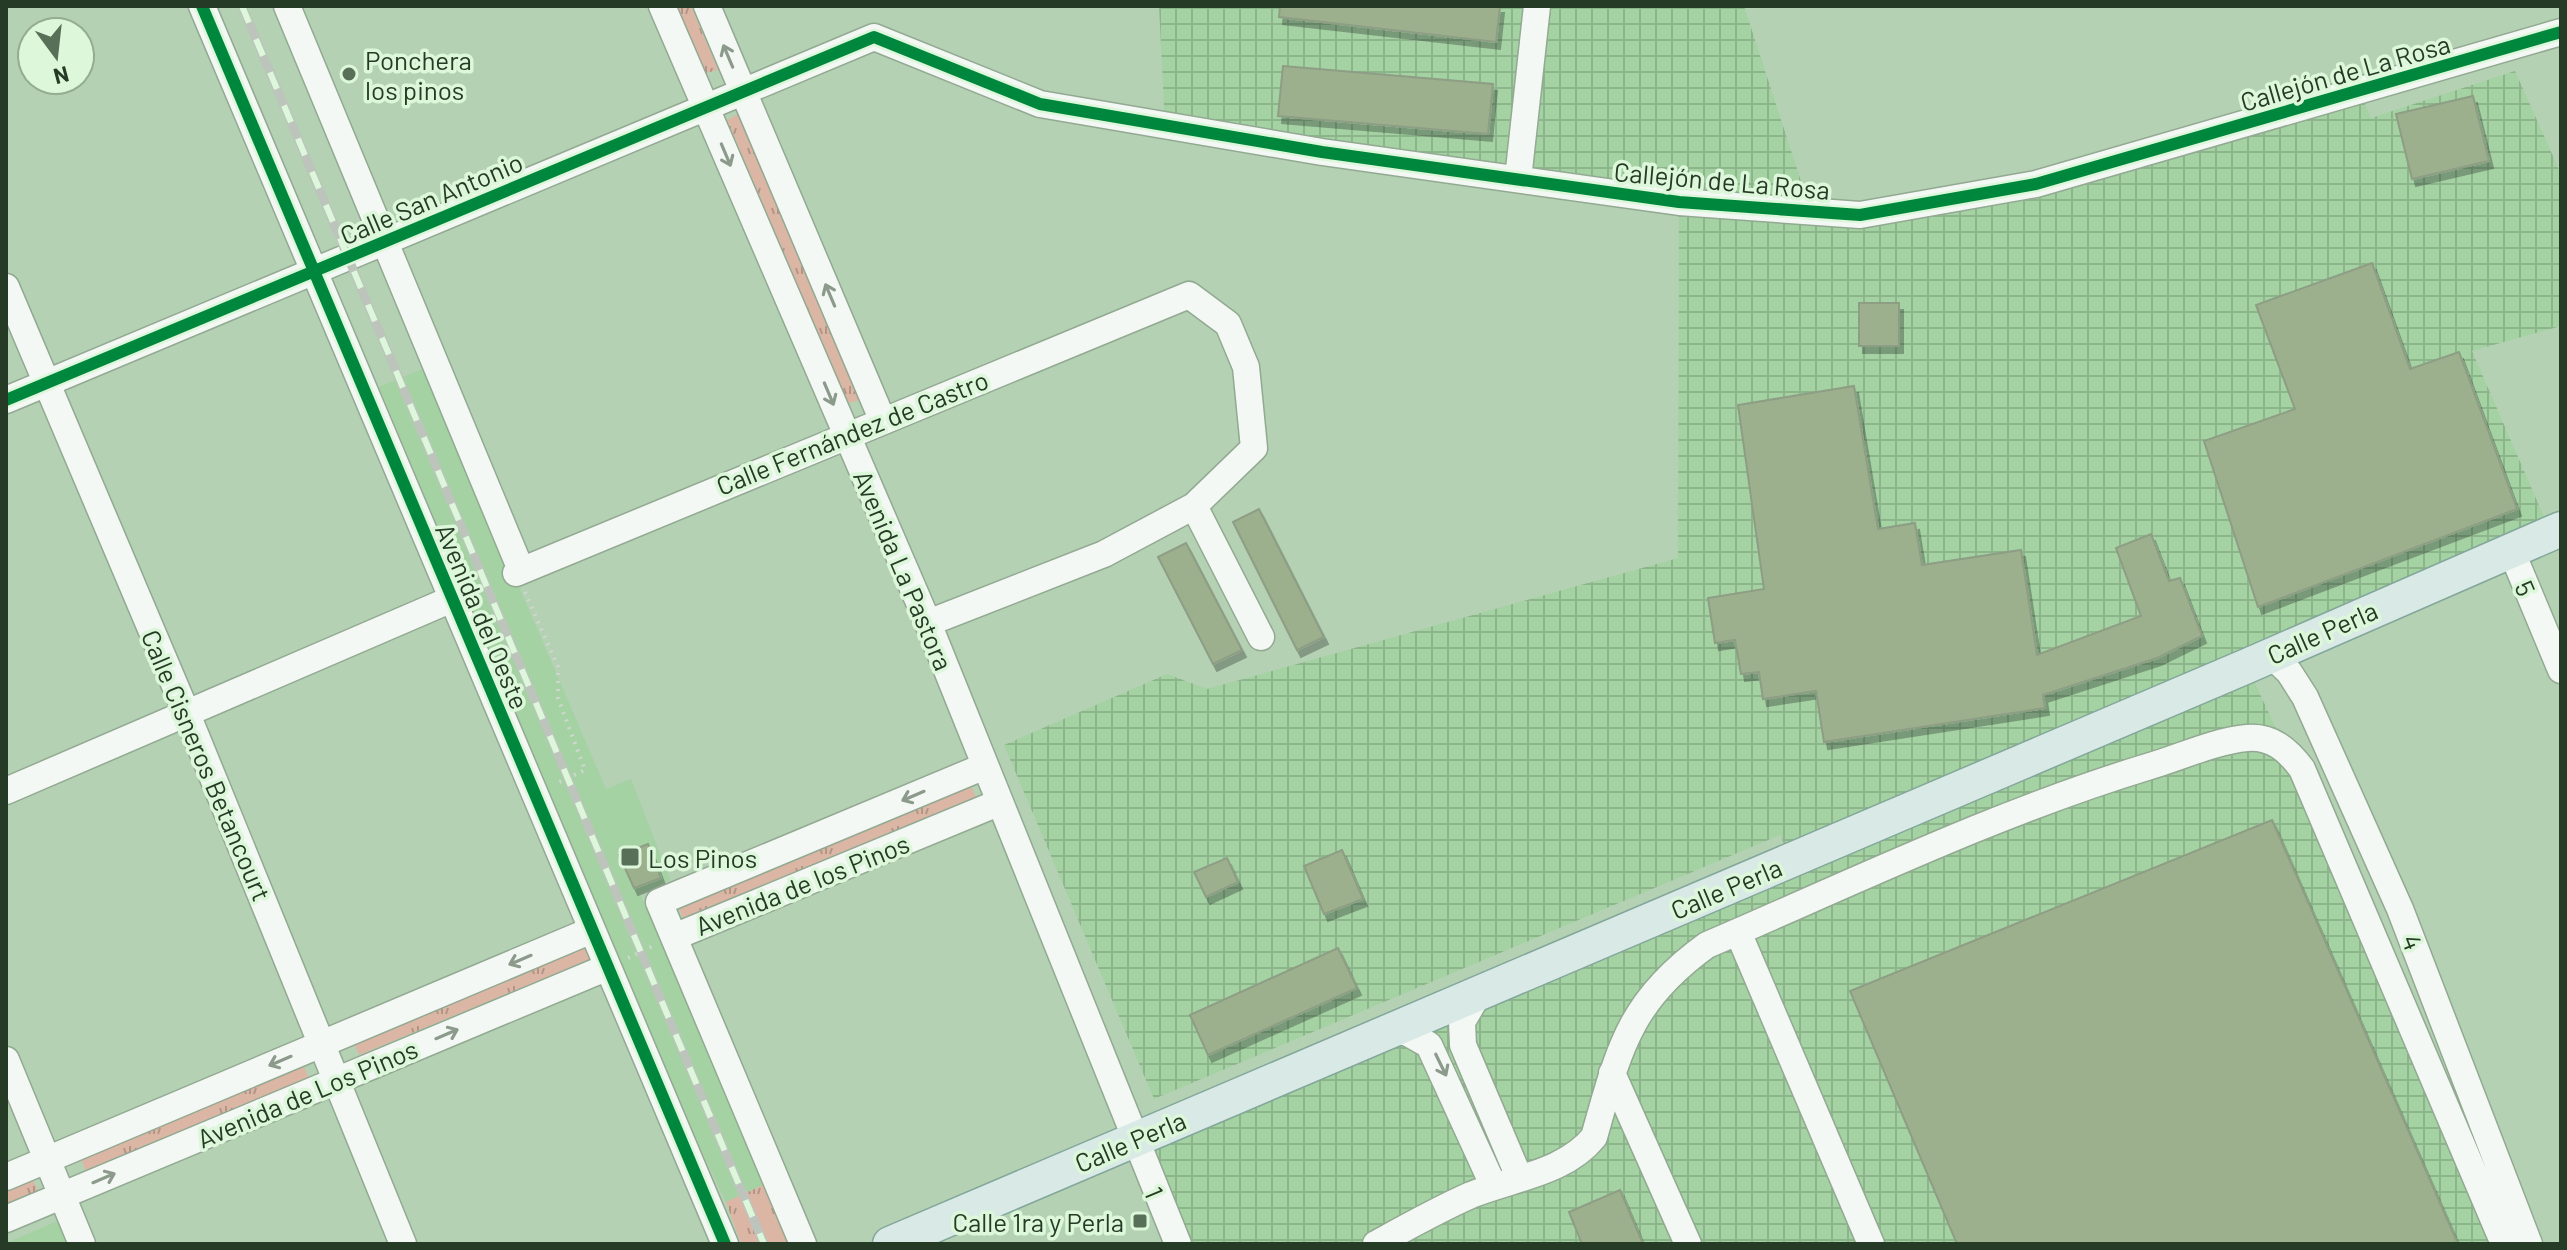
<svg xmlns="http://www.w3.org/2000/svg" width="2567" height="1250" font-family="Barlow,sans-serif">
  <defs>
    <pattern id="industrial-grid" width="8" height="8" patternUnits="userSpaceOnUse" patternTransform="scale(2)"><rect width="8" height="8" fill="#a4d2a3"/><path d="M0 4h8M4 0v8" fill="none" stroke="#8db58c"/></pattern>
    <pattern id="grass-tufts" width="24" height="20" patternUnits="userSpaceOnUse" patternTransform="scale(2)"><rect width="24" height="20" fill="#dcb6a5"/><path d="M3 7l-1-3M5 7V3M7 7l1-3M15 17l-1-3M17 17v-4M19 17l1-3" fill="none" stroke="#b29586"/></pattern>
    <filter id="shadow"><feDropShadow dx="4" dy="7" stdDeviation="0" flood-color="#0004"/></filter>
  </defs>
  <rect width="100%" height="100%" fill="#b4d1b3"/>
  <path fill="#a4d2a3" d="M425 368 606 789 631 779 670 880 640 894 765 1184 726 1202 692 1130 379 387Z
    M58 1221 67 1244H6V1243Z"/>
  <path fill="url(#industrial-grid)" d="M1159 6H1744L1811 212 1860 215 2359 91 2371 118 2515 71 2561 174V326L2472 351 2551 533 2247 666 2515 1244H1178L1133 1140 1791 860 1780 835 1154 1099 1004 745 1167 674 1207 689 1678 558 1679 202 1165 125Z"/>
  <path fill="url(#grass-tufts)" d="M677 6H691L718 70 706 73Z
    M740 113 861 400 848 403 727 120Z
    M970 783 976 797 683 918 677 904Z
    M588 945 593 958 359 1055 353 1042Z
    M304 1066 309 1079 86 1172 81 1159Z
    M33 1180 39 1193 6 1207V1191Z
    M765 1184 788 1244H741L726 1202Z"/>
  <path fill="#9cb08e" stroke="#8d9e84" stroke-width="2" filter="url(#shadow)" d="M1280 6H1500L1496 42 1279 17Z
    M1283 66 1493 84 1488 134 1278 116Z
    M2473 96 2489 161 2412 179 2396 114Z
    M2372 263 2410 369 2459 352 2517 509 2258 607 2204 441 2295 409 2256 305Z
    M1859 303H1899V346H1859Z
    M1854 386 1878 529 1915 523 1922 565 2021 550 2037 655 2141 616 2116 548 2151 534 2169 581 2180 578 2202 636 2157 658 2043 695 2045 708 1824 742 1816 691 1763 699 1759 672 1741 674 1735 640 1715 643 1708 598 1764 589 1738 405Z
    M1259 509 1324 637 1297 650 1233 522Z
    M1186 543 1242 650 1213 664 1158 557Z
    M2272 820 2458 1244H1957L1850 991Z
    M648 844 661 878 634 888 619 855Z
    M1342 850 1363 899 1324 914 1304 866Z
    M1227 858 1238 882 1206 897 1194 872Z
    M1338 948 1357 988 1208 1055 1190 1015Z
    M1620 1190 1643 1244H1582L1569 1212Z"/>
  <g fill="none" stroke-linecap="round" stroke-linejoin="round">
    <g stroke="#92a992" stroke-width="29">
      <path id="minor" d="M202 6 725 1244
        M287 6 521 570
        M662 6 928 623 1178 1244
        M707 6 882 419
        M1518 179 1537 6
        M6 287 187 714 403 1244
        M6 400 874 37 1040 104 1322 152 1679 202 1860 215 2036 184 2561 32
        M1194 506 1261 637
        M2511 550 2561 670
        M516 573 1189 295 1228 324 1246 367 1254 448 1194 506 1104 554 928 623
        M2270 654 2289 672 2305 697 2400 909 2529 1244
        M6 791 452 599
        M1738 932 1871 1244
        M674 937 998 803
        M1479 993 1462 1022 1463 1045 1519 1177
        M1386 1032H1406L1429 1045 1494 1187
        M6 1060 82 1244
        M1612 1073 1688 1244
        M6 1177 592 930
        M6 1219 608 967
        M803 1244 659 902 985 766
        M1376 1244C1407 1227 1439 1209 1471 1195 1513 1178 1565 1173 1594 1137 1619 1049 1629 1001 1707 945 1852 883 1996 813 2147 767 2179 758 2214 741 2247 738 2272 736 2288 750 2302 769L2504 1244"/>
    </g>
    <g stroke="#82a79a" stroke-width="37">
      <path id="major" d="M890 1244 2247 666 2561 529"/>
    </g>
    <path stroke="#ced7cd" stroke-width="4" stroke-dasharray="2 6" stroke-linecap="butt" d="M473 591 494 582
      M525 592 558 667V698L585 770 555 784
      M628 958 653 946"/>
    <use href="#minor" stroke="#f4f8f4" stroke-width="26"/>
    <use href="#major" stroke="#d9e9e5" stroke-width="34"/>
    <g stroke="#bcc4bc" stroke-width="9">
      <path id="rail" d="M242 6 764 1244"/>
    </g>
    <use href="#rail" stroke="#dcf7da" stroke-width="6" stroke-dasharray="18" stroke-linecap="butt"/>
    <g stroke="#dcf7da" stroke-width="17">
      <path id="cycleway" d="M202 6 725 1244
        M6 400 874 37 1040 104 1322 152 1679 202 1860 215 2036 184 2561 32"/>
    </g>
    <use href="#cycleway" stroke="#00873e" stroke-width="12"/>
  </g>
  <defs><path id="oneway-shaft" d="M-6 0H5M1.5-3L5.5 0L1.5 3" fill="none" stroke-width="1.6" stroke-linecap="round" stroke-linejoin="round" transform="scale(2)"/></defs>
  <g stroke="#8c9a8c">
    <use href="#oneway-shaft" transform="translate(728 56) rotate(-113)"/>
    <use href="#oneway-shaft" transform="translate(726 155) rotate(67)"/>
    <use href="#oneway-shaft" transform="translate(830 295) rotate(-113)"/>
    <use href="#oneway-shaft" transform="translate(829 394) rotate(67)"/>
    <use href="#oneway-shaft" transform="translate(913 796) rotate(157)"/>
    <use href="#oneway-shaft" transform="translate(520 960) rotate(157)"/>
    <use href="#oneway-shaft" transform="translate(447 1034) rotate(-23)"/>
    <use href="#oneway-shaft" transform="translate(280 1061) rotate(157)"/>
    <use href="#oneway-shaft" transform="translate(1441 1065) rotate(64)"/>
    <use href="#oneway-shaft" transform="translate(104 1178) rotate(-23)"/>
  </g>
  <g fill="#577057" stroke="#dcf7da" stroke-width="3">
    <circle cx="349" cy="74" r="8"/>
    <rect x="620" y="847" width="20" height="20" rx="4"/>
    <rect x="1132" y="1213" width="16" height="16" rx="4"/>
  </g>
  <g text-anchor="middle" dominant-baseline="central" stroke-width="7" stroke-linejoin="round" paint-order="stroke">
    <g font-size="26" fill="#253b25" stroke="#dcf7da" text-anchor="start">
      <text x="365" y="59">Ponchera<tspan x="365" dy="30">los pinos</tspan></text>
      <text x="648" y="857">Los Pinos</text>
      <text x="1124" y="1221" text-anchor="end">Calle 1ra y Perla</text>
    </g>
    <g font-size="26" fill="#253b25" stroke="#dcf7da">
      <text transform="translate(2345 72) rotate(-16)">Callejón de La Rosa</text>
      <text transform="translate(1722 180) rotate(5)">Callejón de La Rosa</text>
      <text transform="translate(431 198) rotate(-23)">Calle San Antonio</text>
      <text transform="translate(852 432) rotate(-22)">Calle Fernández de Castro</text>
      <text transform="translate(904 570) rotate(67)">Avenida La Pastora</text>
      <text transform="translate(2526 588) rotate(67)">5</text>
      <text transform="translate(483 616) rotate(67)">Avenida del Oeste</text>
      <text transform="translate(2322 632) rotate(-24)">Calle Perla</text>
      <text transform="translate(207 765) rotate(67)">Calle Cisneros Betancourt</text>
      <text transform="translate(802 884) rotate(-22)">Avenida de los Pinos</text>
      <text transform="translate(1726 888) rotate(-23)">Calle Perla</text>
      <text transform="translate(2413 942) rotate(69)">4</text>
      <text transform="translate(307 1093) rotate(-23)">Avenida de Los Pinos</text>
      <text transform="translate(1130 1141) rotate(-23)">Calle Perla</text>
      <text transform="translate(1155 1192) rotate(67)">1</text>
    </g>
  </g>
  <rect width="2567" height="1250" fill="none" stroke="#253b25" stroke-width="16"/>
  <g transform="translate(56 56) rotate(165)"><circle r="38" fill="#dcf7da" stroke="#93ac92" stroke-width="2"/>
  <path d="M0-6L14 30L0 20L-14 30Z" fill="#577057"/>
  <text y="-12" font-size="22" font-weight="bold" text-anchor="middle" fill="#253b25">N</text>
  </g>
</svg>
